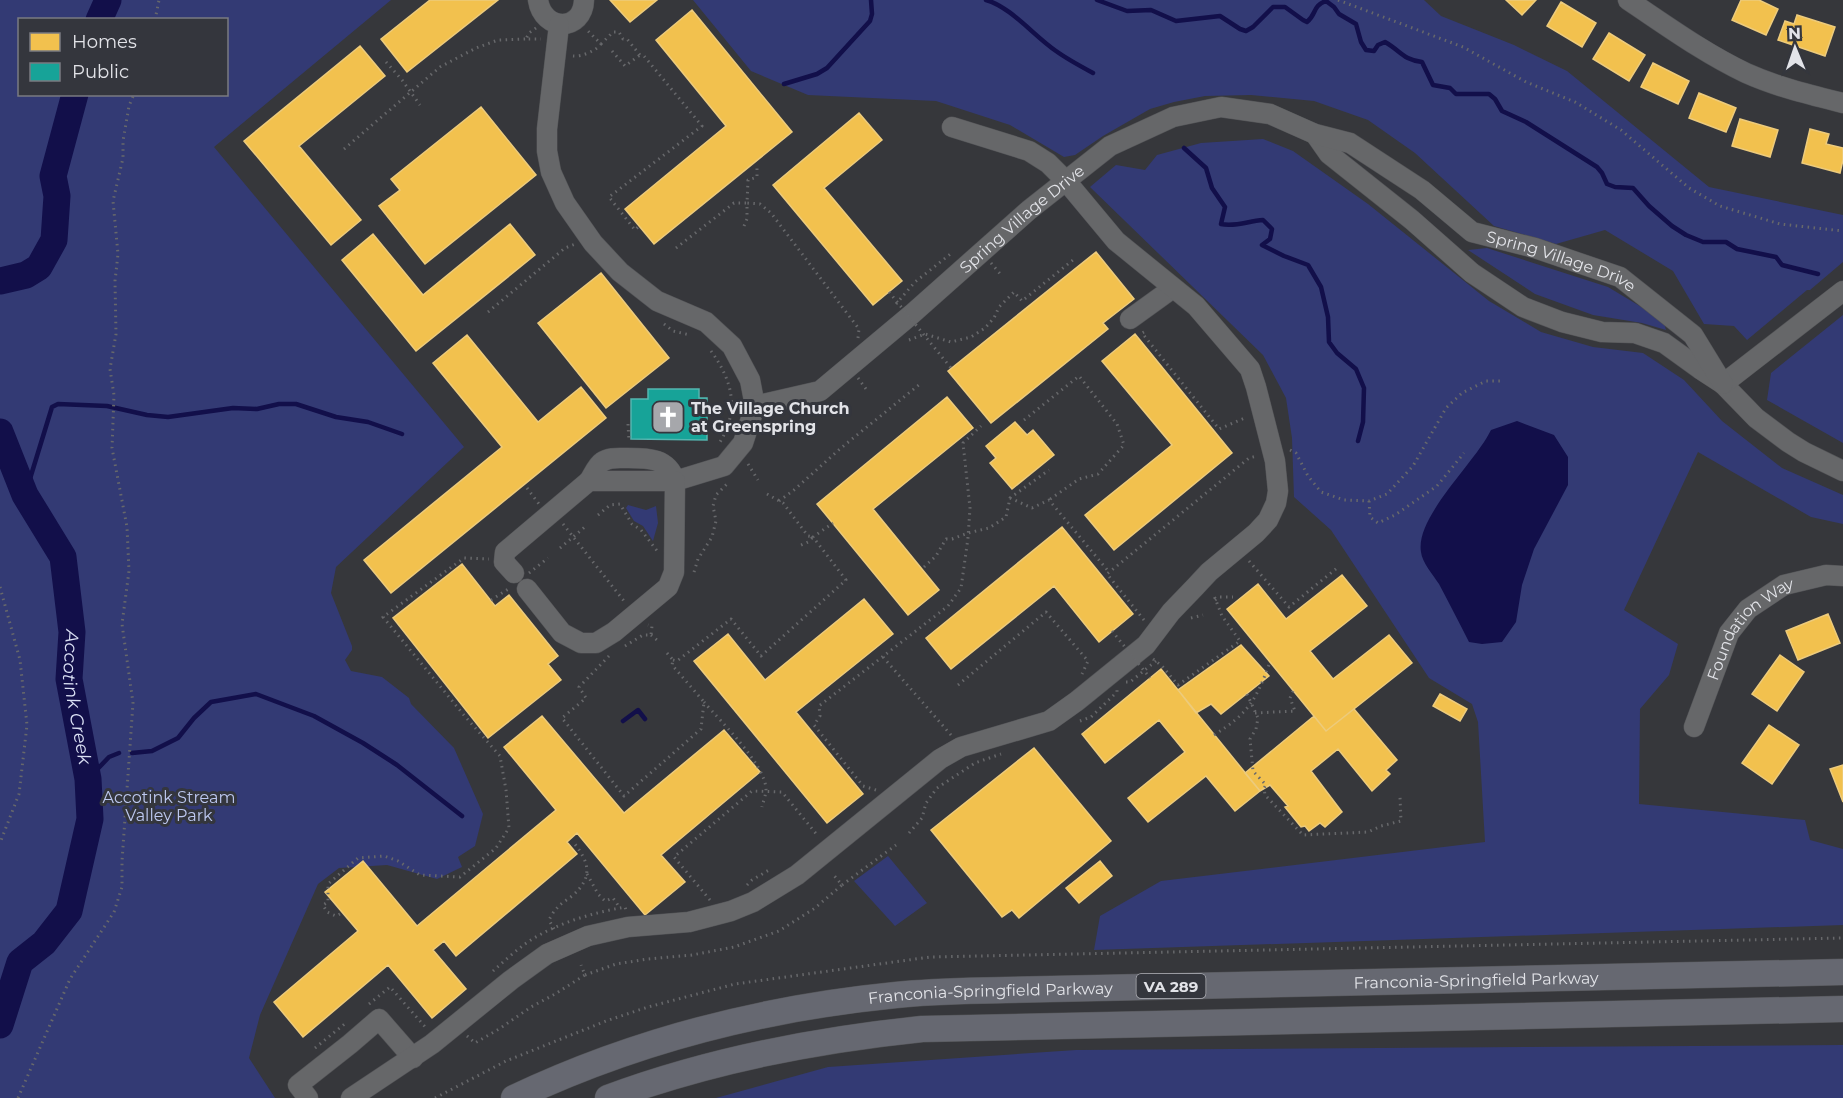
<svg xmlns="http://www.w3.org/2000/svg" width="1843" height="1098" font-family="Montserrat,sans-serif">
  <rect width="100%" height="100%" fill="#36373b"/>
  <path fill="#333a74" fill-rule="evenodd" d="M0 0H391L214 147 464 447 336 567 331 593 352 646V650L345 660 351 671 382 677 409 698 411 704 454 748 483 814 475 846 458 857 462 867 437 879 387 865 339 868 318 884 260 1015 249 1058 275 1098H0V461L36 505 35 502 0 457ZM20 20H226V94H20Z
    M693 0H1424L1441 16 1514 45 1567 71 1709 187 1843 215V262L1810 290H1807L1747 340 1734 326 1704 324 1673 271 1605 230 1556 244 1494 226 1415 153 1368 120 1314 101 1251 95 1205 96 1174 102 1150 109 1103 136 1075 155 1064 157 1010 125 936 101 808 95 751 71Z
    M1263 139 1293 151 1368 204 1489 301 1541 332 1593 347 1643 353 1684 380 1722 421 1782 468 1843 495V524L1811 517 1698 452 1624 610 1678 644 1669 675 1640 709 1639 804 1805 820 1810 840 1843 849V925L1094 950 1100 916 1161 881 1485 842 1478 722 1472 704 1429 678 1331 530 1294 497 1292 438 1286 398 1263 355 1090 187 1116 165 1145 170 1157 155 1201 143Z
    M1487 248 1608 287 1663 320 1666 330 1642 323 1593 315 1535 294 1468 250Z
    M1843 315V443L1767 400 1771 373Z
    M628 505 646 510 656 506 658 523 653 541 643 526 634 521 626 508Z
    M888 856 927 903 895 926 854 881Z
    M1843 1045V1098H716L828 1067 1076 1050Z"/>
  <path fill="#120f4a" d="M1517 421 1554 435 1568 457V485L1534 549 1522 585 1516 622 1502 642 1482 644 1469 642C1459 622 1449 603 1439 584 1433 575 1422 562 1421 552 1415 517 1475 463 1491 430Z"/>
  <path fill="#f2c14e" stroke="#edcb7c" stroke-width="1.5" d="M430 0H498L407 72 381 39Z
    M610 0H657L630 22Z
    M1506 0H1536L1522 15Z
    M1741 0H1759L1778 9 1766 35 1732 20Z
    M1561 2 1596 23 1582 47 1547 26Z
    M692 10 792 132 654 244 625 209 726 126 656 40Z
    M1797 15 1835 27 1825 56 1778 40 1785 21 1794 24Z
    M1609 33 1645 55 1629 81 1593 59Z
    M360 46 385 76 299 146 361 220 331 245 244 141Z
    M1653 63 1689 81 1678 104 1641 87Z
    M1699 93 1736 108 1726 132 1689 118Z
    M481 107 536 175 425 264 379 206 400 190 391 179Z
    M859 113 882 140 824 188 902 281 873 305 773 185Z
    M1740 119 1778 130 1770 157 1732 146Z
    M1810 129 1829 134 1826 144 1843 148V160L1840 173 1802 163Z
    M510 224 535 255 416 351 342 260 373 234 423 295Z
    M1096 252 1134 299 1103 323 1108 329 991 423 948 371Z
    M601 273 669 358 606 408 538 323Z
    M1135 334 1232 453 1114 550 1085 515 1172 445 1102 361Z
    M467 335 538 422 581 387 606 418 391 593 364 560 502 447 433 363Z
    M947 397 973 428 873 509 939 590 908 615 817 504Z
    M1015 422 1027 435 1033 430 1054 455 1012 489 990 463 996 458 986 446Z
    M1062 527 1133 614 1099 642 1054 586 951 669 926 638Z
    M462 564 495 606 509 595 558 656 548 664 561 680 488 738 393 618Z
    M1342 575 1367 606 1310 651 1333 679 1389 635 1412 663 1326 731 1227 609 1258 584 1286 619Z
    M864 599 893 634 796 712 863 794 827 823 694 661 728 634 765 680Z
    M1828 614 1840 643 1798 660 1786 631Z
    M1241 645 1269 676 1221 714 1211 704 1196 713 1178 690Z
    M1780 655 1804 672 1777 711 1752 694Z
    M1161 669 1260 791 1235 811 1206 776 1148 822 1128 798 1185 752 1159 720 1105 763 1082 734Z
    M1440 694 1467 709 1460 721 1433 706Z
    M1354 709 1397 760 1386 770 1390 774 1372 791 1338 749 1311 771 1342 812 1325 827 1320 823 1309 831 1305 826 1301 827 1285 807 1288 806 1270 785 1260 791 1245 773 1314 716 1326 731Z
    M542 716 624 813 724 730 760 772 661 855 685 882 645 915 577 833 567 842 577 854 456 956 444 941 433 950 466 989 432 1018 388 965 303 1037 274 1002 358 931 325 892 363 861 417 926 556 810 504 747Z
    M1769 725 1799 745 1772 784 1742 763Z
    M1034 748 1111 841 1019 918 1012 910 1002 917 931 830Z
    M1843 765V802L1830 769Z
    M1100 861 1112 876 1079 903 1066 888Z"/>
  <path fill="#17a398" stroke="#54b6b0" stroke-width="1.5" d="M648 389H699V398H707V440L631 439V399H648Z"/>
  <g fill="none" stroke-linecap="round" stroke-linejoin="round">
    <path stroke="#120f4a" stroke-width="4.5" d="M986 0C1011 7 1034 36 1056 51 1067 59 1080 66 1093 73
      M1097 0 1127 11 1151 10 1176 21 1220 16 1240 29 1246 31 1253 27 1273 7H1285L1303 20 1307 22C1317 14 1312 6 1326 1L1334 7 1339 14 1356 24 1361 42 1366 50 1374 51 1378 45 1385 42C1401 51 1403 60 1422 62L1433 85 1450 88 1456 94H1489L1495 99 1502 111 1526 122 1597 167 1602 173 1607 184 1615 187 1633 188 1649 206 1672 226 1686 235 1703 242H1726L1737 249 1776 257 1782 265 1818 274
      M784 84 817 74 827 68 870 21 872 14 871 0
      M1184 148 1206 168 1212 188 1225 207 1221 224C1236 227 1248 221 1263 220L1272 229 1270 239 1262 245 1284 256 1308 265 1321 287 1328 317 1329 342 1337 353 1356 369 1364 388 1363 422 1358 441
      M25 495 52 407 58 404 107 406 147 415 168 417 233 408 257 409 279 404H296L336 417 368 422 402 434
      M623 721 638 710 645 719
      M132 753 152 751 178 738 194 718 211 702 256 694 314 716 363 743 397 765 462 816
      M88 779 109 757 119 753"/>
    <g stroke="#120f4a" stroke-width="27">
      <path d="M99 20 108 0"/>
      <path d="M0 281 26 275 39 267 54 240 57 196 53 176 75 94"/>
      <path id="s1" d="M0 432 25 495 63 557 72 632 69 679 88 779 90 819 69 911 44 943 20 962 0 1025"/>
    </g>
    <g stroke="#525356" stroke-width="21">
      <g id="minor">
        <path d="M538 0C543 32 583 32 584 0"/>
        <path d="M1628 0C1667 26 1704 53 1746 73 1777 87 1811 95 1843 103"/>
        <path d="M559 25 547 129V151L551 172 565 203 593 243 620 272 657 301 706 322 732 346 750 380 755 406 743 443 724 466 675 481C668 457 647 458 625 458 618 458 609 457 602 462 597 465 593 475 589 481"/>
        <path d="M1315 134 1329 154 1412 220 1472 273 1523 307 1562 322 1602 332 1635 333 1664 343 1700 369 1723 384 1756 418 1788 442 1804 452 1843 471"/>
        <path d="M1130 319 1173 288"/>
        <path d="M1723 384 1843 291"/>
        <path id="s2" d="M755 406 820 391 912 314 1029 210 1110 146 1173 117 1221 107 1270 114 1315 134 1350 143 1422 190 1472 232 1535 248 1620 277 1693 335 1723 384"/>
        <path d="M514 573 504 562 505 552 589 481H675L674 572 668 587 614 632 596 643H581L562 633 527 589"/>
        <path id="s3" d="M1694 727 1729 633 1748 609 1784 585 1826 575 1843 576"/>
        <path d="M308 1098 298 1085 350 1044 379 1019 413 1058"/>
        <path d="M351 1098 432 1044 511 980 547 954 588 936 628 927 689 922 731 911 753 902 797 875 940 759 961 747 1049 721 1077 701 1146 645 1171 612 1196 586 1209 572 1256 533 1268 520 1276 503 1278 491 1275 461 1256 387 1250 369 1196 306 1116 241 1066 181 1048 163 1029 151 952 127"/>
      </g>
    </g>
    <g stroke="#525356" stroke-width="27">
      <g id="major">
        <path id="s4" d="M514 1098C634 1041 764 1008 896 995 933 991 969 991 1006 990L1843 972"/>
        <path d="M608 1098C710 1060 815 1040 922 1029L1843 1009"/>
      </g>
    </g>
    <path stroke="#67686b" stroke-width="3" stroke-dasharray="1.5 4.5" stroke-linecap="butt" d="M1338 0 1463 47 1526 82 1575 102 1621 130 1689 188 1720 206 1780 224 1843 231
      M155 20 159 0
      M536 28 529 33 526 39H541
      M601 44 613 32H619L623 39H627L640 55 644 56 702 126 609 197 635 230 639 226
      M612 51 625 66 640 55
      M573 56C581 57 596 51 601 44L586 29
      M386 62 402 80 420 105
      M344 149 440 67 476 48 498 40 526 39
      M744 226 747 219V203L760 204 771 213 859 329 858 338
      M676 248 734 203H747L748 180 757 177V167
      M991 263 1002 276
      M896 304 915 282 953 252
      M488 312 565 248 575 244
      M664 324 673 331 690 335
      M1144 332 1142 333 1219 429 1247 417
      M909 340 925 334 951 342 971 337 985 328 994 318 999 307 1014 292 1022 301 1073 260
      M711 351C732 380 740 409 720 442
      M858 378 866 389
      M1024 420 1079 376 1117 424 1124 445 1098 474 1079 479 1049 500
      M628 424 629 441
      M1290 450 1296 453 1308 476 1321 492 1344 500 1369 501 1387 494 1413 466 1446 408 1462 393 1486 381H1504
      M748 464 758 480
      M527 488 539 504
      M767 494 783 503 808 536 813 537 808 542 799 546
      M1010 498 1032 508 1049 500 1109 572
      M779 501 794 490 841 448 920 384
      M1369 501 1370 517 1378 523 1395 515 1437 486 1464 453
      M598 515 610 505 620 504 632 524 641 530 658 552
      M563 524 624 601
      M560 548 586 526
      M1249 561 1289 607 1337 568
      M924 567 936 556 946 539H952L968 533 989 528 1006 517 1010 498 1049 470
      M694 572 698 559 712 537 716 521 713 506 716 495 728 483
      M529 573 548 558
      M0 587 20 660 27 725 19 794 0 843
      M491 600 510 588
      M1215 600 1219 597H1233
      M1191 618 1203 615
      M1144 620 1107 574 1249 458 1257 456
      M651 635 657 640
      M625 646 643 635H651L652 626 648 625
      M609 656 579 687 586 698 562 718 624 796 701 729 704 702 672 665 673 660 667 653
      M883 657 951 735
      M1153 659 1162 666 1178 685 1240 641 1222 616 1213 593
      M673 660 677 661 731 619 761 656 846 580 813 537 833 523
      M1126 682H1130L1156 661
      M958 685 1046 612 1088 661 1082 674
      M1247 694 1258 718 1256 729 1250 739 1253 771 1266 785 1264 788 1265 795 1303 835 1368 832 1381 826 1401 821 1400 797
      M704 702C721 722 765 764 766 789 766 795 763 802 762 807
      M1255 713 1295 711 1290 698 1293 691
      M1080 721 1091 717 1117 692V689
      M1214 735C1249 713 1256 700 1270 662
      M876 790 863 786 814 725 820 716 819 706 948 606 961 588 968 538 970 508 963 443 981 426
      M909 833 922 818 926 803 937 788 975 763 1001 754
      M587 874 598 894 605 901 613 898 620 908
      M747 885 752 880 769 870
      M842 885 896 845
      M710 900 674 857 752 791 782 792 818 836
      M340 914 336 916 327 912 323 905 328 902V884L358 858 384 856 398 861 420 875 460 877 496 848 509 828 506 790 500 756 463 714 383 617 464 558 489 559
      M554 929 549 920C551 916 554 911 557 908 561 903 567 900 572 896 593 878 590 863 574 843
      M493 971C503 962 514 952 525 944 553 924 592 913 625 907L626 910
      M585 975 616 964 648 959 692 955 734 947 779 931 815 908 842 885 832 873
      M369 1004 390 987 427 1029
      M467 1036 475 1043 499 1029 531 1007 555 994 585 975 581 965
      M315 1048 347 1022
      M18 1098 70 979 114 912 122 887V861L133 703 122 624 129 571 127 527 112 448 114 395 110 369 116 334 115 281 118 254 113 201 123 158V141L129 106 134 94
      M435 1098 506 1061 606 1021 648 1007 735 984 930 957 1843 938"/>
    <use href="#minor" stroke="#666769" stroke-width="20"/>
    <use href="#major" stroke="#666871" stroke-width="26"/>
    <path stroke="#67686b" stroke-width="3" stroke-dasharray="1.5 4.5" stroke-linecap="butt" d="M889 292 951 368
      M1112 631 1150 678"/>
  </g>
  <defs>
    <g id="church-square" transform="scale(1.725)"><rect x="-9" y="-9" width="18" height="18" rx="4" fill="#a6a7ab" stroke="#34363d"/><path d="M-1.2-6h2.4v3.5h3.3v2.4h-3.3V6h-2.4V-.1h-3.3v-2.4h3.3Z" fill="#fff"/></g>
  </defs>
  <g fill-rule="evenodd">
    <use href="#church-square" x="668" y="417"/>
  </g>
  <g text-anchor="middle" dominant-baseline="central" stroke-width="6" stroke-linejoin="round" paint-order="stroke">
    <rect fill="#34363d" stroke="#aeafb5" stroke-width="1.5" x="1136.5" y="974" width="69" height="24" rx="4.5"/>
    <g font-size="15" font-weight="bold" fill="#e2e3e8">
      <text x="1171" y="986">VA 289</text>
    </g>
    <g font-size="16" fill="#e2e3e8" stroke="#34363d">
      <text stroke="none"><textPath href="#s2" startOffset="332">Spring Village Drive</textPath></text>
      <text stroke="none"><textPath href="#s2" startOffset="945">Spring Village Drive</textPath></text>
      <text stroke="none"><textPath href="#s3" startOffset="117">Foundation Way</textPath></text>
      <text stroke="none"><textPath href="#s4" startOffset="978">Franconia-Springfield Parkway</textPath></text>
      <text stroke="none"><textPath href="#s4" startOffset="492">Franconia-Springfield Parkway</textPath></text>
    </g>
    <g font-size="16" font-weight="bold" fill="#e2e3e8" stroke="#34363d" text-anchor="start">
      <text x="691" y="408">The Village Church<tspan x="691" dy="18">at Greenspring</tspan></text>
    </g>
    <g font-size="16" fill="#bdc8f0" stroke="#34363d">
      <text x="169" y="797">Accotink Stream<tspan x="169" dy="18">Valley Park</tspan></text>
    </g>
    <g font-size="18" font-style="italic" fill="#dae0f4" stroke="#34363d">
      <text stroke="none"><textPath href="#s1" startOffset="282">Accotink Creek</textPath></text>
    </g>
  </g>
  <rect x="18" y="18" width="210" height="78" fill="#34363d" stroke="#7a7b81" stroke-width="1.5"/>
  <rect x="30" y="33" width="30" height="18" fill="#f2c14e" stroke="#7a7b81" stroke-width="1.5"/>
  <text x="72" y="48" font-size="18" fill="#e2e3e8">Homes</text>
  <rect x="30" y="63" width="30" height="18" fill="#17a398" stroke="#7a7b81" stroke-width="1.5"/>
  <text x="72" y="78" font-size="18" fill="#e2e3e8">Public</text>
  <g transform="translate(1795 48) rotate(358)" stroke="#34363d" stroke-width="4.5" paint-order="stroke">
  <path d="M0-4.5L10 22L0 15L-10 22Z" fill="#e2e3e8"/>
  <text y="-9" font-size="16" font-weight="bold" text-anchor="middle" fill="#e2e3e8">N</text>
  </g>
</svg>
